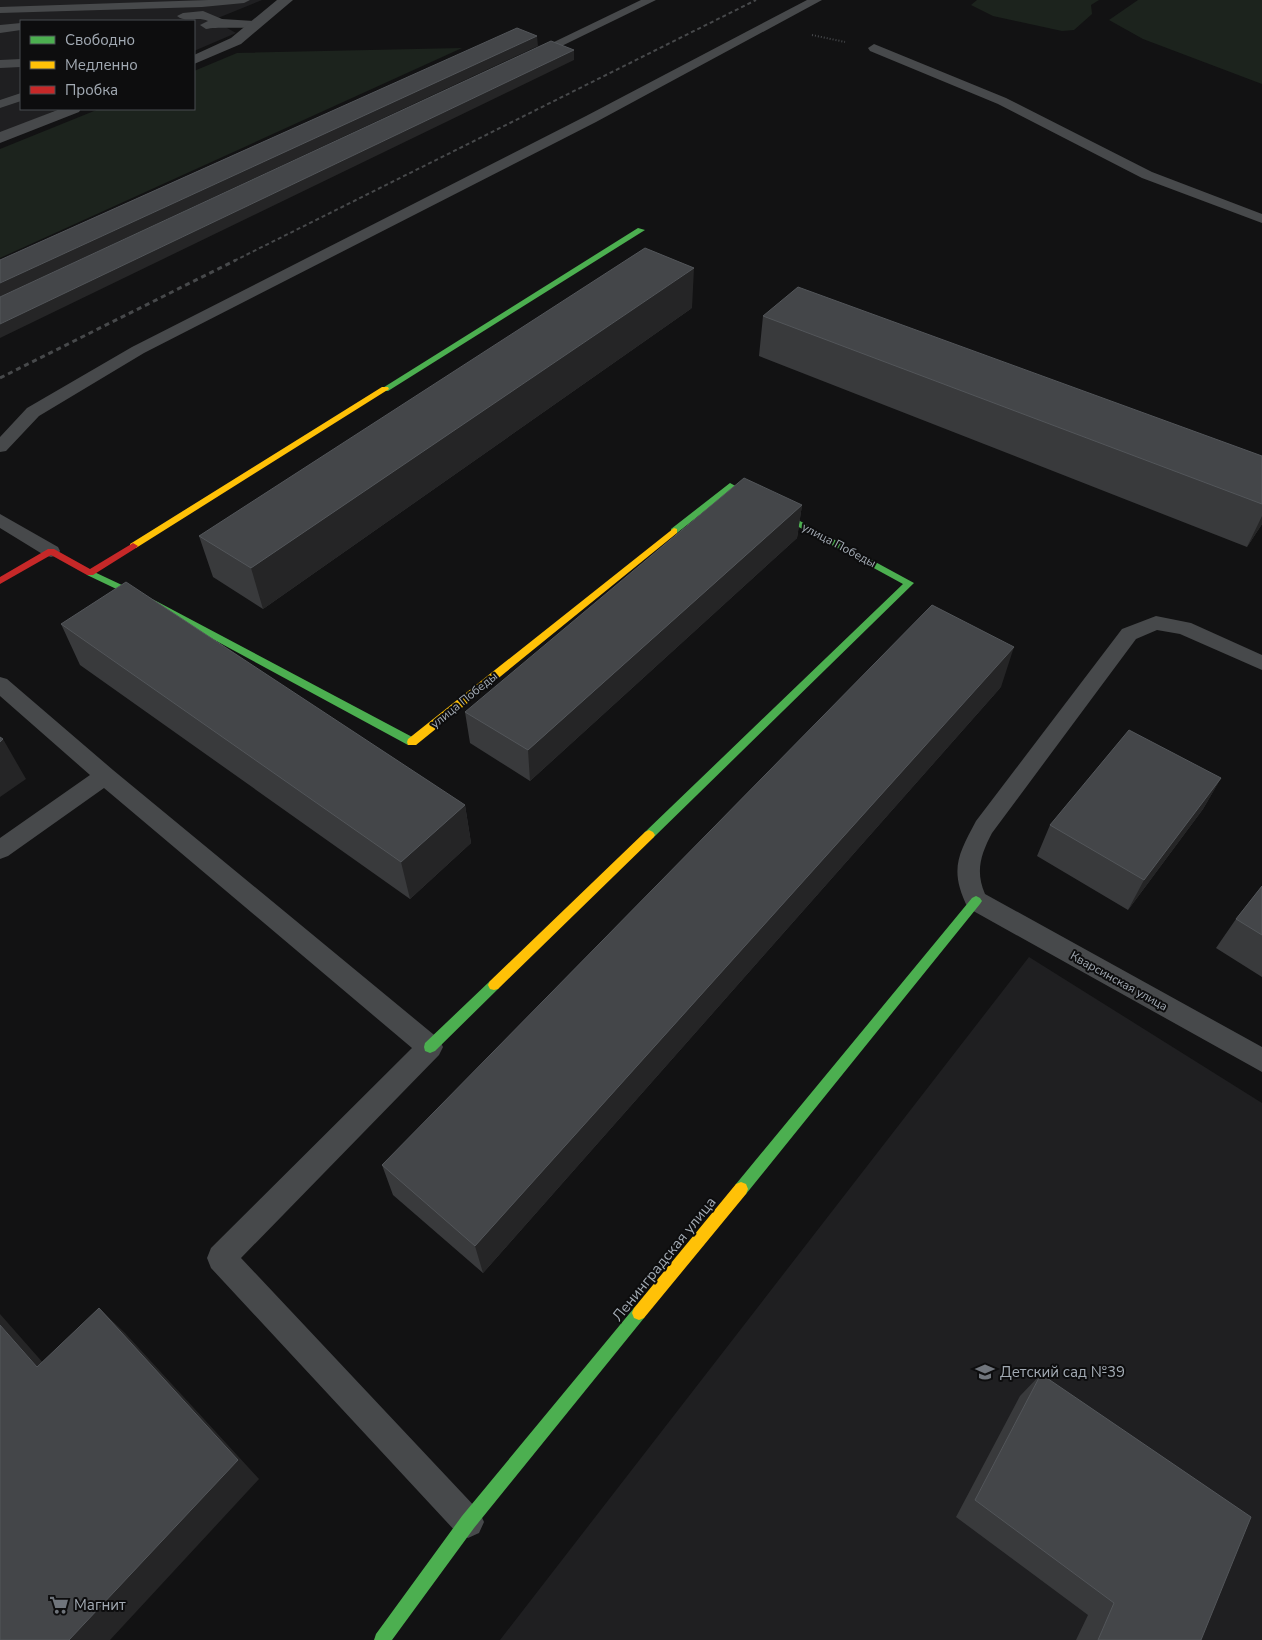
<svg xmlns="http://www.w3.org/2000/svg" width="1262" height="1640" font-family="'Nunito Sans',sans-serif">
  <rect width="100%" height="100%" fill="#121213"/>
  <path fill="#1f1f21" d="M0 0H262L213 20 236 33 194 51V21H21V109H59L0 134Z
    M1029 957 1262 1103V1640H500Z"/>
  <path fill="#1c231d" d="M977 0H1099L1091 5 1092 14 1074 30 1062 31 993 16 971 5Z
    M1138 0H1262V84L1143 39 1109 20Z
    M462 48 0 258V149L99 109H194V71L237 53Z"/>
  <g fill="none" stroke-linecap="round" stroke-linejoin="round">
    <path stroke="#484a4d" stroke-width="2" stroke-dasharray="1 2" stroke-linecap="butt" d="M812 35 845 42"/>
    <path fill="#47494b" fill-rule="evenodd" d="M208 0H250L244 3 202 7 0 13V7Z
      M641 0H656L535 59H527L525 56Z
      M807 0H822L596 122 144 353 39 416 6 451 0 452V437L27 408 132 347 586 116Z
      M203 11 222 19 254 21 260 25C255 30 219 26 206 29L200 25 208 21C198 16 185 23 177 16L183 13Z
      M21 23V30L0 33V25Z
      M874 44 1006 98 1152 172 1262 214V223L1142 178 998 104 870 51 868 48Z
      M21 59V67L0 68V60Z
      M21 93V101L0 108V100Z
      M0 514 58 547 60 551 58 555 51 557 44 555 0 528Z
      M1156 616 1191 623 1262 655V670L1180 634 1157 630 1136 639 992 833C981 854 975 871 985 894L1262 1047V1072L968 908C949 870 958 855 976 821L1122 629Z
      M0 677 7 679 113 770 439 1039 443 1047 439 1055 241 1258 479 1511 484 1522 479 1533 468 1538 457 1533 211 1268 207 1258 211 1248 412 1048 104 788 8 856 0 859V838L90 775 0 696Z"/>
    <path fill="#47494b" fill-rule="evenodd" d="M277 0H293L241 44 194 64V55L231 38Z
      M60 109H81L79 112 0 143V132Z"/>
    <path fill="#4caf50" fill-rule="evenodd" d="M638 228 645 230 388 391H382L381 389Z
      M730 483 914 583 653 838H645L643 835 645 832 903 584 731 490 677 533H671V529Z
      M90 570 156 601 416 739 417 742 416 745H408L150 605 87 575V571Z
      M976 896 980 898 982 901 980 904 746 1194 741 1196 736 1194 734 1189 736 1184 972 898Z
      M494 980 498 981 500 985 498 989 435 1051 430 1053 425 1051 424 1047 425 1043 490 981Z
      M639 1306 644 1308 646 1313 644 1318 474 1528 392 1640H374L376 1634 462 1516 634 1308Z"/>
    <path fill="#ffc107" fill-rule="evenodd" d="M382 387H388L389 389 136 548H130V544Z
      M674 528 677 529V533L416 745H408L407 742 408 739Z
      M649 830 653 832 655 835 653 838 498 989 494 990 490 989 488 985 490 981 645 832Z
      M741 1182 746 1184 748 1189 746 1194 644 1318 639 1320 634 1318 632 1313 634 1308 736 1184Z"/>
    <path fill="#c62828" fill-rule="evenodd" d="M133 543 138 546 136 548 93 575H87L51 555 0 584V577L48 549H54L90 569Z"/>
    <path stroke="#47494b" stroke-width="2" stroke-dasharray="4 3" stroke-linecap="butt" d="M234 261 756 0"/>
    <path stroke="#47494b" stroke-width="3" stroke-dasharray="5 4" stroke-linecap="butt" d="M0 378 236 260"/>
  </g>
  <path fill="#393a3c" d="M692 308 263 609 213 577 199 536Z
    M763 316 1262 456V524L1247 547 759 356Z
    M802 505 797 538 530 781 470 743 465 712Z
    M61 624 465 805 471 843 410 899 80 665Z
    M1001 687 483 1273 393 1195 382 1165Z
    M1221 778 1203 809 1128 910 1037 856 1050 825Z
    M1262 886V977L1216 948 1236 919Z
    M1041 1374 1201 1640H1076L1088 1615 956 1517 1020 1396Z"/>
  <path fill="#252526" d="M537 36 538 46 0 297V283Z
    M574 50V60L0 338V324Z
    M694 268 692 308 263 609 251 568Z
    M802 505 797 538 530 781 528 750Z
    M1262 516V524L1247 547Z
    M1014 647 1001 687 483 1273 475 1246Z
    M3 739 26 779 0 797V742Z
    M1221 778 1203 809 1128 910 1144 880Z
    M465 805 471 843 410 899 401 862Z
    M99 1308 125 1333 259 1479 110 1640H69Z
    M0 1314 67 1390 37 1367 0 1325Z"/>
  <path fill="#444649" stroke="#53565a" d="M517 28 537 36 0 283V260Z
    M551 41 574 50 0 324V297Z
    M645 248 694 268 251 568 199 536Z
    M798 287 1262 456V504L763 316Z
    M744 478 802 505 528 750 465 712Z
    M126 582 465 805 401 862 61 624Z
    M932 605 1014 647 475 1246 382 1165Z
    M1129 730 1221 778 1144 880 1050 825Z
    M0 737 3 739 0 742Z
    M1262 886V935L1236 919Z
    M99 1308 238 1460 69 1640H0V1325L37 1367Z
    M1041 1374 1251 1517 1201 1640H1098L1114 1603 975 1500Z"/>
  <defs>
    <g id="school-bare" transform="scale(1.5)"><path d="M0-5L7-2L0 1L-7-2ZM-4 1L0 2.5L4 1V4Q0 6-4 4Z" fill="#70757c" stroke="#0d0d0e" stroke-width="2.5" paint-order="stroke"/></g>
    <g id="supermarket-bare" transform="scale(1.5)"><path d="M-6-5.5h2.5l.6 2H6L4.5 2H-2.5L-4.4-4H-6ZM-1.5 3.2a1.3 1.3 0 1 0 .1 0ZM3 3.2a1.3 1.3 0 1 0 .1 0Z" fill="#70757c" stroke="#0d0d0e" stroke-width="2.5" paint-order="stroke"/></g>
  </defs>
  <g fill-rule="evenodd">
    <use href="#school-bare" x="985" y="1372"/>
    <use href="#supermarket-bare" x="59" y="1605"/>
  </g>
  <g text-anchor="middle" dominant-baseline="central" stroke-width="4" stroke-linejoin="round" paint-order="stroke">
    <g font-size="12" fill="#a3abb4" stroke="#0d0d0e">
      <text transform="translate(839 545) rotate(28)">улица Победы</text>
      <text transform="translate(464 700) rotate(-39)">улица Победы</text>
      <text transform="translate(1119 981) rotate(29)">Кварсинская улица</text>
    </g>
    <g font-size="15" fill="#a3abb4" stroke="#0d0d0e">
      <text transform="translate(664 1259) rotate(-51)">Ленинградская улица</text>
    </g>
    <g font-size="15" fill="#a3abb4" stroke="#0d0d0e" text-anchor="start">
      <text x="1000" y="1372">Детский сад №39</text>
      <text x="74" y="1605">Магнит</text>
    </g>
  </g>
  <rect x="20" y="20" width="175" height="90" fill="#0d0d0e" stroke="#494c50"/>
  <rect x="30" y="36" width="25" height="8" fill="#4caf50" stroke="#494c50"/>
  <text x="65" y="45" font-size="15" fill="#a3abb4">Свободно</text>
  <rect x="30" y="61" width="25" height="8" fill="#ffc107" stroke="#494c50"/>
  <text x="65" y="70" font-size="15" fill="#a3abb4">Медленно</text>
  <rect x="30" y="86" width="25" height="8" fill="#c62828" stroke="#494c50"/>
  <text x="65" y="95" font-size="15" fill="#a3abb4">Пробка</text>
</svg>
